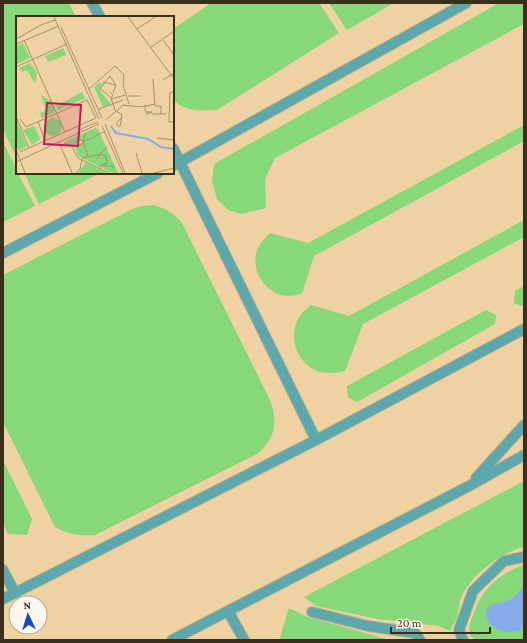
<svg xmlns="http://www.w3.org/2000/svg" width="527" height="643" font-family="'Crimson Pro',serif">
  <rect width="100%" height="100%" fill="#efd2a1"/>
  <path fill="#87d878" d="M7 3H69L76 17H17V159L3 129V5Z
    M211 3H319L339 33 217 110C203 111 183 112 173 99V29Z
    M329 3H394L347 30Z
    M499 3H524V24L275 158 265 179 266 208 241 214 228 210 217 199 212 181 214 164Z
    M524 125V141L314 256 302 294C295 295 288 297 281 295 262 289 251 268 257 250 260 243 265 238 270 233L308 243Z
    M3 142 17 170V173H18L35 206 3 222Z
    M24 173H100L39 204Z
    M154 205C166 209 174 213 182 223L270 400C278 422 276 438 257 454L95 535C79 536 70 535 55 527L3 422V275L132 209 142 206Z
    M524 220V237L363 324 345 371C337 373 329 374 320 372 301 366 289 344 296 324 298 316 305 310 311 305L349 316Z
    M524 286V307L514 303 515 291Z
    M486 310 496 315 495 324 357 402 348 397 347 386Z
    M3 460 32 519 27 535 8 534 3 523Z
    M524 481V547C502 552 471 575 462 596 459 602 459 610 457 617 455 622 452 626 450 631L439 626 377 619 316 606 304 597Z
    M524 565V640H477L470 636C468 629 470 621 473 615 481 590 499 573 524 565Z
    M289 608 308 617 390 640H279Z"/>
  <path fill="#86acec" d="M524 582V627L519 631 502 632C498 629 492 627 489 622 485 616 485 607 493 604 498 602 506 603 511 599 518 595 521 589 524 582Z"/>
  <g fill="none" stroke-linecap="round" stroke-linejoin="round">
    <g stroke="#cbb186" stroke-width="12">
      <path id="service" d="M92 3 100 17
        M173 148 316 440
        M173 166 466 3
        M3 253 158 173
        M3 570 15 593
        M3 599 316 440 524 329
        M312 612 368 626 415 633 420 640
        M463 640 459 630 473 591 504 561 524 557"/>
    </g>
    <g stroke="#cbb186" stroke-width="12">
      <path id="minor" d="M476 478 524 425
        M172 640 228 611
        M244 640 228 611 469 486 524 455"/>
    </g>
    <use href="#service" stroke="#5ca8ad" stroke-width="10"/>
    <use href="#minor" stroke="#5ca8ad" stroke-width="10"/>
  </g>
  <g transform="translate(16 16)">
    <rect width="158" height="158" fill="#efd2a1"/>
    <path d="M7 27 14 42 1 48 0 30ZM47 32 50 39 32 46 29 40ZM14 47 21 57 19 68 13 57 10 54 6 56 3 52ZM84 66 86 68 84 75 95 88 87 91 78 71ZM66 76 69 82 42 94 40 90ZM25 79 35 85 39 96 26 102 24 97 29 95V91ZM28 111a9 9 0 1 1 18 0a9 9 0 1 1-18 0ZM0 103 11 130 3 135 0 128ZM18 110 24 123 16 129 7 114ZM79 112 82 113 102 157H96L62 140 59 131 68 126 61 124 57 129 48 126ZM70 146 90 157H62Z" fill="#87d878"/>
    <path fill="none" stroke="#86acec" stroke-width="2" d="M95 110 100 117 132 123 145 131 158 133"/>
    <path fill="none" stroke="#a7916b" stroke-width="1" d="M38 1 83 103M112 1 158 63M45 11 86 102M121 13 139 1M0 23 25 9 39 4M8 24 49 116M147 24 158 39M0 28 43 10M134 32 158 15M0 51 51 28M137 63 139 90H145V98M147 64 158 57M87 66 100 69M73 73 99 50 108 59 107 69 113 88M158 75 154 77 153 106H158M91 78 84 73 94 60 100 69 97 77M91 78 95 82 97 79 94 76M112 80H125M95 82 99 94 106 99 104 111M96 83 109 79M129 89V94L131 98 136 96H130M83 93 107 84M136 98H150M0 100 13 132M4 103 10 111 71 84 80 102M90 104 107 89 125 91 139 88M22 106 29 124M89 108 109 157M86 110 107 157M104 111 100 108 106 101M61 117 67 112 82 106M69 117 68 123 67 125 66 128 58 130 61 125 64 124 67 125H69L88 116M141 122 158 124M48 127 55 129 62 142 93 157M0 133 9 157M4 136 80 102M120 137 126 157M72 141 85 138 90 140 91 147 83 151M81 143 90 131M0 146 43 126M86 149 99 151M56 157 43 126 83 108M60 157 64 153 66 143 72 140 67 125M138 157 158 152"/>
    <path fill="#c2185b" fill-opacity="0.15" stroke="#c2185b" stroke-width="2" d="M31 87 65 89 62 130 28 128Z"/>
    <rect width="158" height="158" fill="none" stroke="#3a2f1b" stroke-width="2"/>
  </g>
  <rect width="527" height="643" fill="none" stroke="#3a2f1b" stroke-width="8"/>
  <g transform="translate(28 615) rotate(356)"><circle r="19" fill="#fdf7ed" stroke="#afa799"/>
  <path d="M0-3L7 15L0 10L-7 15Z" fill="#1051bc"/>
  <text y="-6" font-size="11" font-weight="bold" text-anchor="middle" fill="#3a2f1b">N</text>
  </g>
  <path d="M391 627v6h99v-6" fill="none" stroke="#3a2f1b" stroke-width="2"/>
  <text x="397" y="627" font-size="12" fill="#3a2f1b" stroke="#fdf7ed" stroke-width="3" paint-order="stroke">20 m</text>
</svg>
